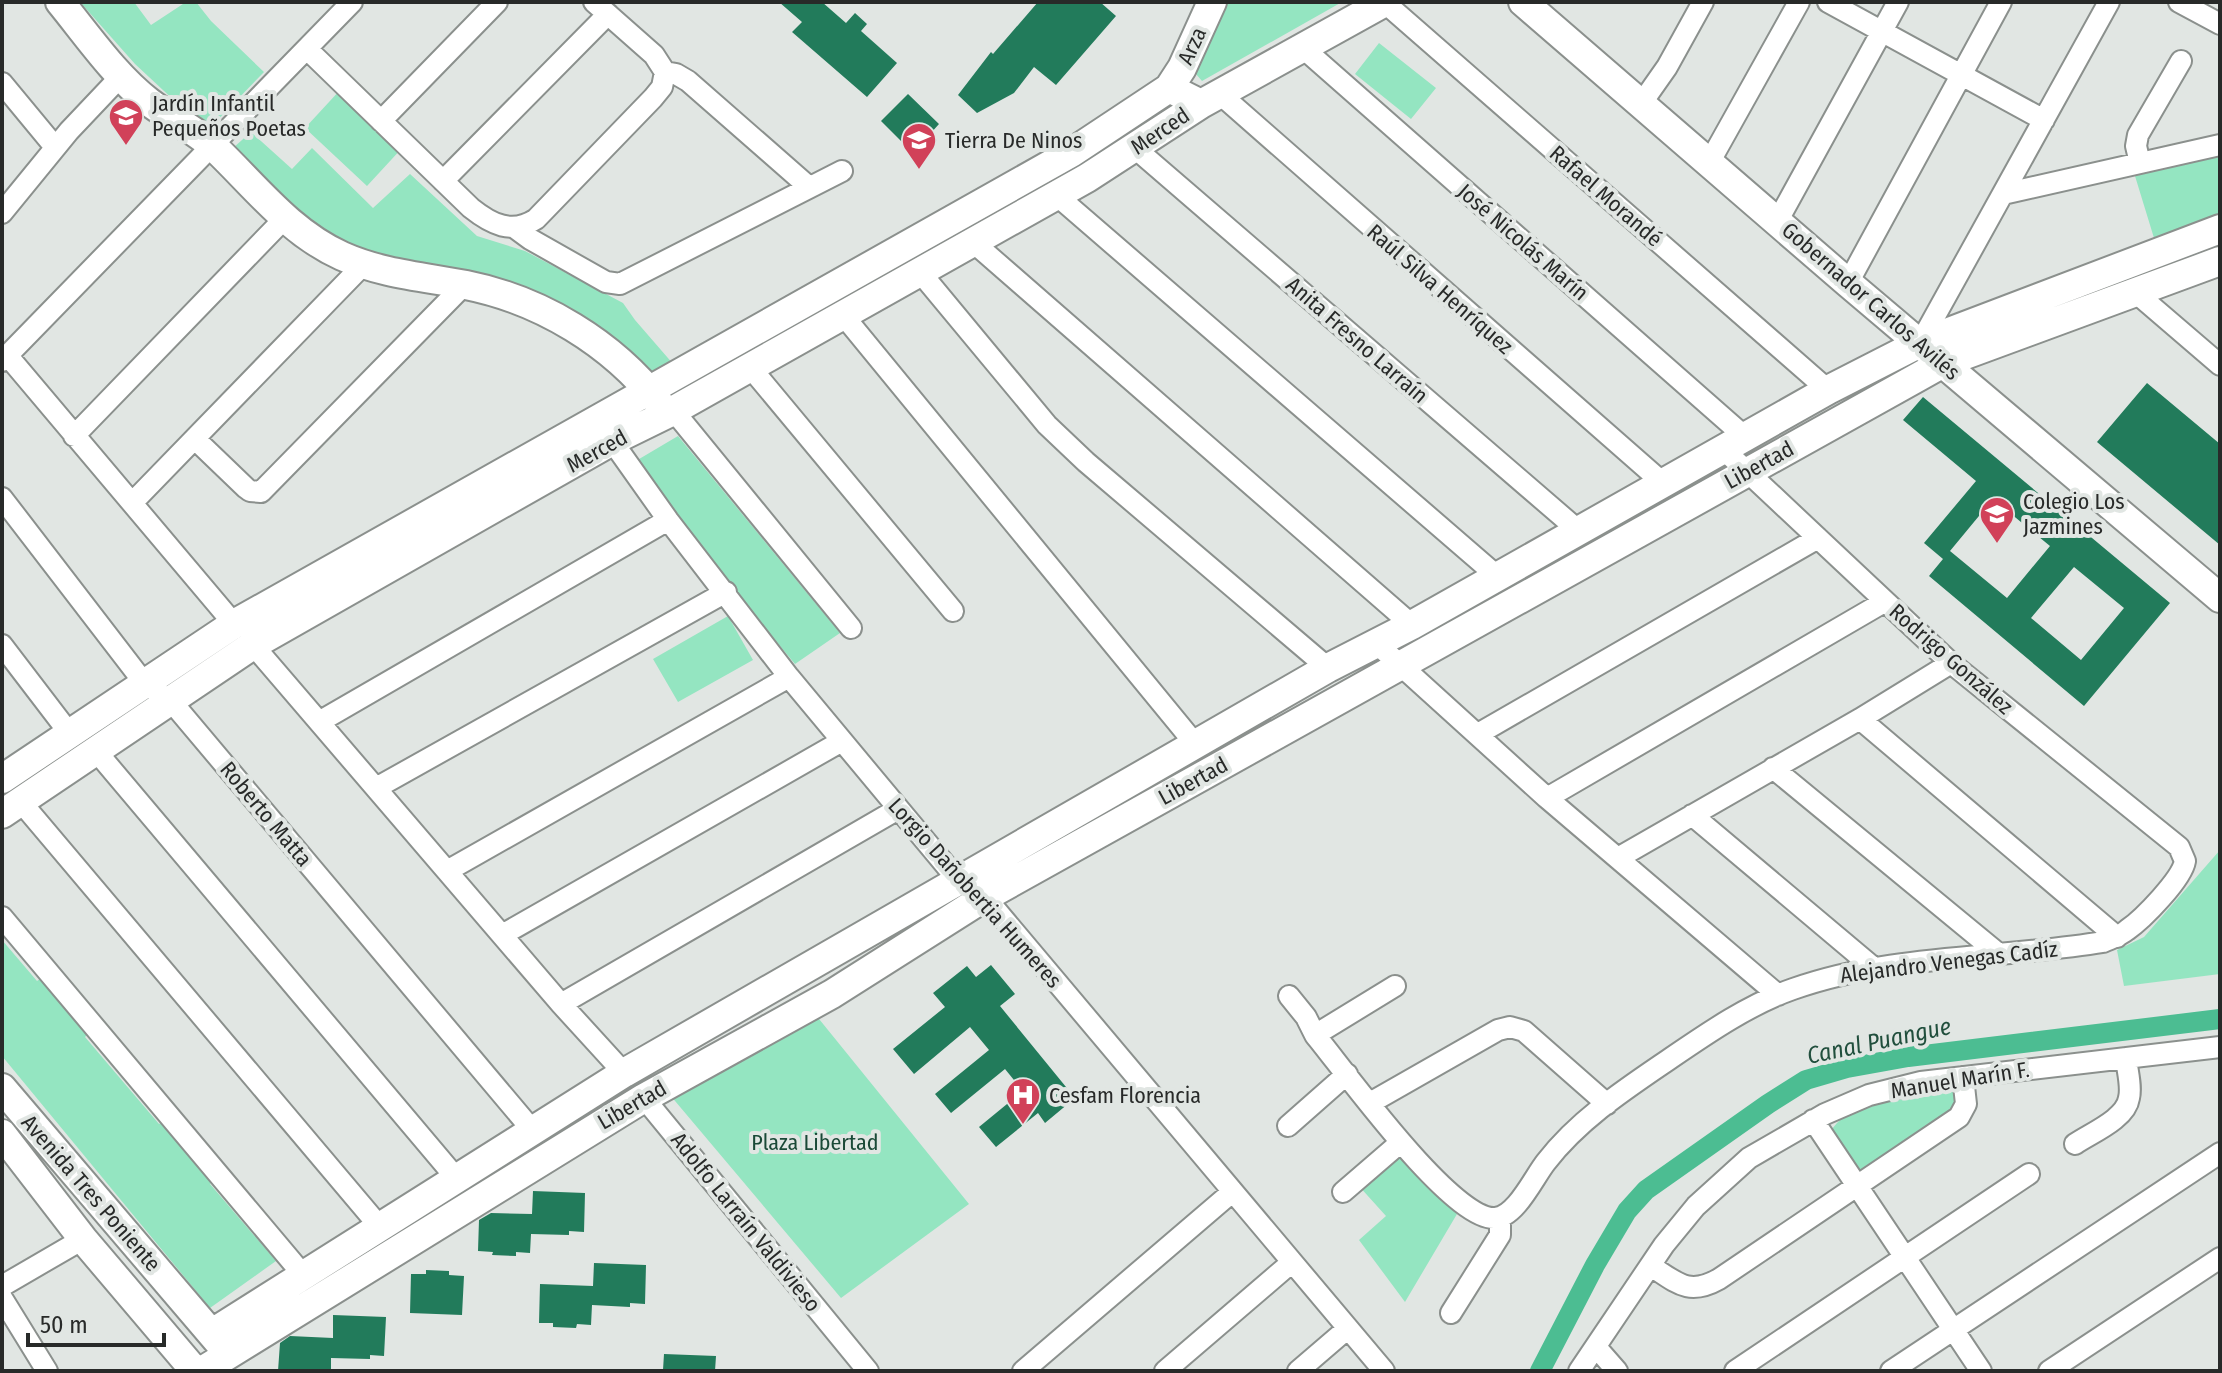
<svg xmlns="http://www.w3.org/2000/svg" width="2222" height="1373" font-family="'Fira Sans Condensed',sans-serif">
  <rect width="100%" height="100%" fill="#e1e6e3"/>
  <path fill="#94e5c1" d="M80 2H134L151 25 186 2H196L211 21 264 72 207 131 135 64Z
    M1224 2H1342L1202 81 1189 66Z
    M1379 43 1436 88 1411 119 1355 74Z
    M341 89 403 147 367 186 305 128Z
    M251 132 292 169 312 148 373 208 410 174 477 236 525 251 623 303 635 320 674 365 652 378 604 340 319 237 233 148Z
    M2220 155V213L2154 238 2135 176Z
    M678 436 840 633 795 664 629 465Z
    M728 616 753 660 678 702 653 659Z
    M2220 850V974L2124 986 2117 950 2144 937Z
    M2 940 37 981 40 979 87 1035 85 1037 159 1124 162 1122 212 1182 210 1184 276 1261 210 1308 2 1056Z
    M815 1014 969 1204 841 1298 670 1095Z
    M1953 1091 1955 1104 1953 1109 1860 1171 1832 1129C1857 1095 1916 1096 1953 1091Z
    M1397 1154 1457 1214 1405 1302 1359 1240 1386 1216 1358 1185Z"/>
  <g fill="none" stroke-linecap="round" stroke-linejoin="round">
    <path stroke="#4cbd92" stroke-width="20" d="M1540 1371 1595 1265 1627 1211 1646 1190 1768 1104 1806 1080 1847 1068 1908 1057 2220 1019"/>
  </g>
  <path fill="#227b5b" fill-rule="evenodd" d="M779 2H822L846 23 855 13 867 24 861 31 897 63 867 97 792 32 802 22Z
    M1038 2H1100L1116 16 1056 85 1034 67 1014 93 977 113 958 95 991 52 993 54Z
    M908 94 939 124 930 134 937 140 919 159 881 121Z
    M2147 383 2220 444V545L2097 442Z
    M1923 397 2170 603 2084 706 1929 576 1943 559 1924 543 1976 481 1903 420ZM1993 499 2050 546 2007 598 1950 551ZM2074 567 2124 608 2081 660 2031 618Z
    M991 965 1015 994 1000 1006 1075 1098 1045 1123 1038 1113 996 1147 979 1127 1023 1091 1005 1069 951 1113 935 1094 989 1050 970 1027 914 1074 893 1049 945 1007 933 993 967 966 976 977Z
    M533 1191 585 1193 584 1232 569 1231V1235L531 1234 530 1253 516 1252V1256L492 1255 493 1252 478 1251 479 1220 491 1213 532 1214Z
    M594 1263 646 1265 645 1304 630 1303V1307L592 1305 591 1325 577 1324 576 1328 553 1327V1323H539L540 1284 593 1286Z
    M426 1270 449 1271V1275L464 1276 462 1315 410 1313 411 1274H426Z
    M333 1315 386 1317 384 1356 370 1355V1359L331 1358V1371H278L280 1343 290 1336 333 1338Z
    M664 1354 716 1356 715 1371 663 1370Z"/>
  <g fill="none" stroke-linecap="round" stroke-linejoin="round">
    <g stroke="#8b908d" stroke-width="24">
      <path id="street" d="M594 2 654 55 665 72
        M1384 2 1828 390
        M1828 2 2044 120
        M2179 2 2220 24
        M1303 48 1744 436
        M307 49 471 208C491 224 512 235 536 219L653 98 662 87 665 72
        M665 72 676 74 688 81 809 187
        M2 83 55 147
        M1220 94 1663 483
        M1641 104 1667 67 1703 2
        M381 121 497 2
        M1136 149 1579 531
        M1709 163 1799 2
        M2140 163 2136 146 2138 135 2181 61
        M443 181 608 14
        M1055 194 1497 576
        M2003 194 2220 145
        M2 213 69 131 122 75
        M1777 222 1898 2
        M515 228 530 239 606 282 620 284 842 171
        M973 242 1412 625
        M920 272 1047 425 1086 462 1328 668
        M1848 283 2001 2
        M2135 292 2220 365
        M843 315 1196 745
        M1920 343 2109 2
        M7 355 234 624
        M2 361 352 2
        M750 367 953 611
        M673 410 851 628
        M74 436 284 219
        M195 439 246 488 250 491 261 492 464 285
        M612 441 668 520 789 677 958 880 985 897 1384 1371
        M2 498 145 684 171 701 533 1131
        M132 503 364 264
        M1376 643 1547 798 1778 995
        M2 645 70 734
        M253 645 561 1004 624 1073
        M1860 719 2117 937
        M319 722 668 520
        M1478 734 1818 538
        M96 751 457 1179
        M1773 768 2000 955
        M376 788 726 592
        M1547 798 1884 602
        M21 802 380 1227
        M1692 815 1875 969
        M1618 858 1860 719 1951 663
        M447 871 789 677
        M2 917 304 1276
        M502 935 842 741
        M1289 996 1306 1017 1315 1035C1344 1070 1452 1221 1495 1218 1516 1217 1534 1177 1546 1162 1579 1119 1627 1088 1671 1058 1709 1032 1750 1004 1793 989 1891 954 2001 959 2103 942 2112 938 2120 936 2127 930 2143 919 2182 879 2185 861L2179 847 1951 663 1722 448
        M561 1004 898 809
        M1315 1035 1395 986
        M644 1098 868 1371
        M1370 1103 1498 1030 1510 1027 1524 1031 1607 1104
        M1813 1120 1981 1371
        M1288 1126 1347 1074
        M2075 1144C2091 1133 2126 1119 2129 1098 2132 1086 2127 1070 2126 1058
        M1343 1192 1401 1142
        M1651 1266C1677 1283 1689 1296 1719 1279L1959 1117 1966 1104 1963 1077
        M2 1286 83 1239
        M2 1298 47 1371
        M1451 1313 1500 1235V1218
        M1596 1347 1617 1371
        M1023 1371 1231 1193
        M1165 1371 1291 1263
        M1298 1371 1347 1329
        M1579 1371 1664 1245 1696 1206 1749 1158 1825 1114 1869 1095 1921 1082 2220 1047
        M1735 1371 2029 1174
        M1891 1371 2220 1153
        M2049 1371 2220 1258"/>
    </g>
    <g stroke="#8b908d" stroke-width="32">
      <path id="secondary" d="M60 2C87 35 115 76 149 102 170 118 194 129 214 147 255 186 289 232 342 256 382 274 425 277 466 285 541 300 612 343 659 403
        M1523 2 1848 283 2220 598
        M1169 88 1182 68 1212 2
        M2 779 234 624 1071 153 1169 88 1201 104
        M2 814 253 645 612 441 667 414 1087 178 1201 104 1385 2
        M2 1088 222 1346
        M2 1134 83 1239 195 1371
        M212 1333 624 1073 1328 668 1412 625 1828 390 1920 343 2220 229
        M202 1371 644 1098 832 994 985 897 1920 376 1943 363 2220 261"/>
    </g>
    <use href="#street" stroke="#fff" stroke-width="20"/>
    <use href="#secondary" stroke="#fff" stroke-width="28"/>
  </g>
  <defs>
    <g id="school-pin" transform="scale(1.8)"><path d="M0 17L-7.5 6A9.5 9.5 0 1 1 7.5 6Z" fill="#d14159" stroke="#e1e6e3"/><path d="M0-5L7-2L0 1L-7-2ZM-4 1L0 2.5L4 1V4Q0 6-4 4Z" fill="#fff"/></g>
    <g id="hospital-pin" transform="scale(1.8)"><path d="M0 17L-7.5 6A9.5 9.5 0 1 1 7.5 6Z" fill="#d14159" stroke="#e1e6e3"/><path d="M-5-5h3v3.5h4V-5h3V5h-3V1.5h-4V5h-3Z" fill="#fff"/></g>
  </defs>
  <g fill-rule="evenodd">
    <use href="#school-pin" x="126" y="116"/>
    <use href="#school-pin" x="919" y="140"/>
    <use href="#school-pin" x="1997" y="514"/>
    <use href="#hospital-pin" x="1023" y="1095"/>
  </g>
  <g text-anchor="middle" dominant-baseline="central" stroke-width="8" stroke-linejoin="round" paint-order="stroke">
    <g font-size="22" fill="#282a29" stroke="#e1e6e3">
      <text transform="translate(1192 46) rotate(-65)">Arza</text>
      <text transform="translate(1160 131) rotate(-34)">Merced</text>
      <text transform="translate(1606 196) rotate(41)">Rafael Morandé</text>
      <text transform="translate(1523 242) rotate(41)">José Nicolás Marín</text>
      <text transform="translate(1440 289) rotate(41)">Raúl Silva Henríquez</text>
      <text transform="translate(1871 301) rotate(41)">Gobernador Carlos Avilés</text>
      <text transform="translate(1357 340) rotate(41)">Anita Fresno Larraín</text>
      <text transform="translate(597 451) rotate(-29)">Merced</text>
      <text transform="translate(1759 465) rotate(-29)">Libertad</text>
      <text transform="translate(1951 659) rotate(41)">Rodrigo González</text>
      <text transform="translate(1193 781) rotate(-29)">Libertad</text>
      <text transform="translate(266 814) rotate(50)">Roberto Matta</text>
      <text transform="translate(975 893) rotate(48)">Lorgio Dañobertia Humeres</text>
      <text transform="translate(1949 962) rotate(-7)">Alejandro Venegas Cadíz</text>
      <text transform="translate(1960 1080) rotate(-9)">Manuel Marín F.</text>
      <text transform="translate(632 1105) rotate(-30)">Libertad</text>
      <text transform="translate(91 1193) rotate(49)">Avenida Tres Poniente</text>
      <text transform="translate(746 1222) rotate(51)">Adolfo Larraín Valdivieso</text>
    </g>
    <g font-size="22" fill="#282a29" stroke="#e1e6e3" text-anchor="start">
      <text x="152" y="103">Jardín Infantil<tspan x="152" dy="25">Pequeños Poetas</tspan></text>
      <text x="945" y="140">Tierra De Ninos</text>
      <text x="2023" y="501">Colegio Los<tspan x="2023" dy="25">Jazmines</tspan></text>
      <text x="1049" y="1095">Cesfam Florencia</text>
    </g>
    <g font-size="22" fill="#1a4937" stroke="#e1e6e3">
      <text x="815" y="1142">Plaza Libertad</text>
    </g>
    <g font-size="24" font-style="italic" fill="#214f3d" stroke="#e1e6e3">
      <text transform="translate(1879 1041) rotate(-12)">Canal Puangue</text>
    </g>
  </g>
  <rect width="2222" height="1373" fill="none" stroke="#282a29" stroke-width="8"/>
  <path d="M28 1333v12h136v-12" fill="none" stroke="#282a29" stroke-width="4"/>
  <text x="40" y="1333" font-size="24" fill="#282a29" stroke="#e1e6e3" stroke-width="6" paint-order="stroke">50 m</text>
</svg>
